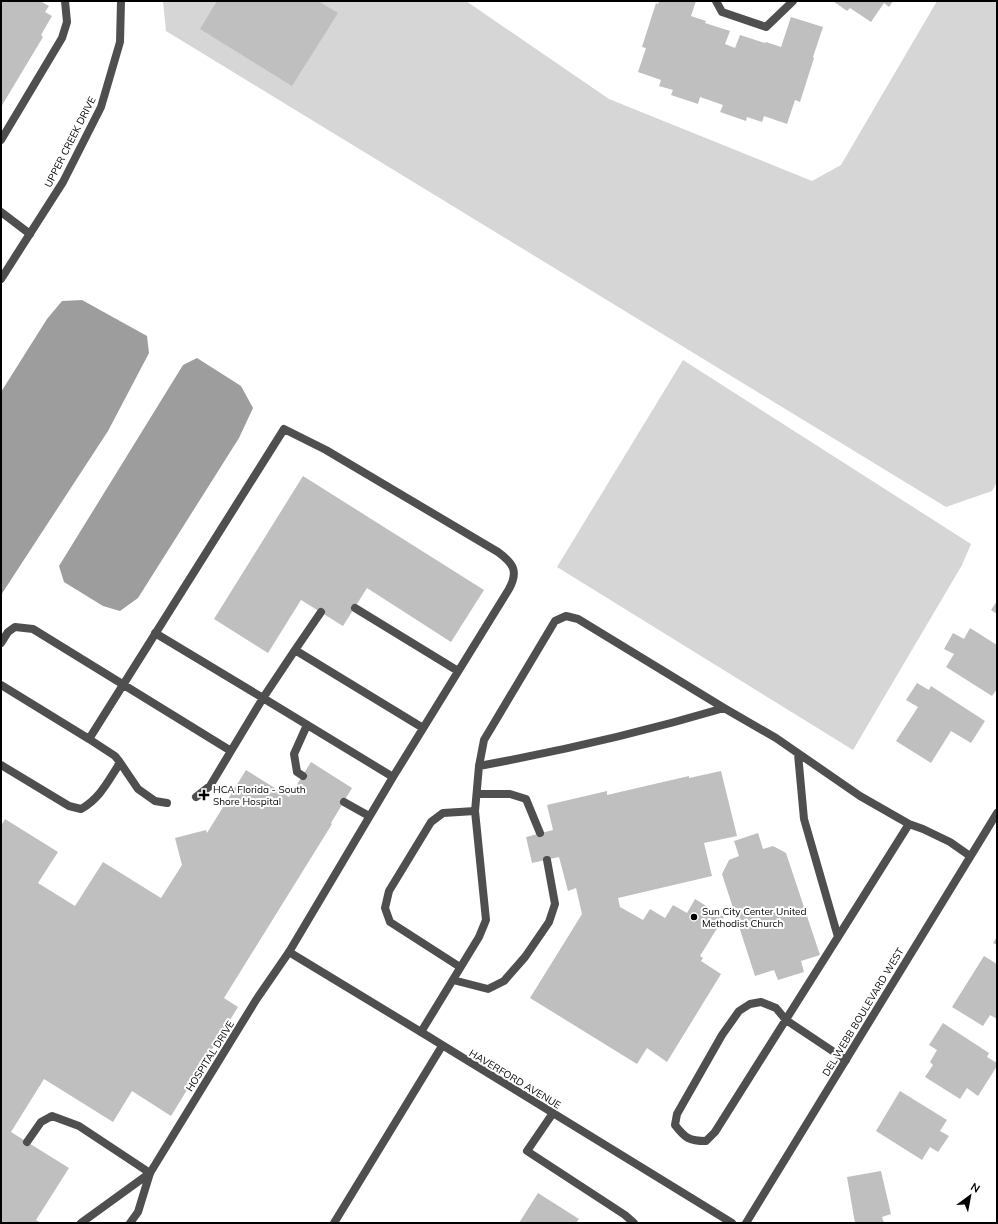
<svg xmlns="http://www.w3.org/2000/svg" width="998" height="1224" font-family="Mulish,sans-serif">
  <rect width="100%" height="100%" fill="#fff"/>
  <path fill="#d6d6d6" d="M163 1H466L609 99 812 181 841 165 937 1H997V482L992 491 946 507 166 31Z
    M683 360 971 544 962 565 853 750 557 567Z"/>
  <path fill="#9d9d9d" d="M82 300 147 336 149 353 108 431 1 595V392L47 319 62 301Z
    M197 358 241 386 253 408 239 438 138 598 120 611 103 606 64 582 59 566 183 365Z"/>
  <path fill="#bfbfbf" d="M1 1H40L49 6 45 12 52 16 41 35 43 37 1 107Z
    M217 1H318L338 13 292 86 200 29Z
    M659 1H696L691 16 706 21 705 23 730 31 725 44 735 48 740 35 765 43 766 42 781 47 791 17 823 27 813 57 814 58 800 102 795 100 787 124 764 116 762 122 747 117 746 121 720 112 723 105 700 97 698 104 671 95 673 90 659 86 661 80 638 72 646 48 642 47 656 3 658 4Z
    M833 1H893L889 7 884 3 871 22 850 8 847 11Z
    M303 476 484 590 451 642 367 588 343 626 301 600 268 653 214 619Z
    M997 601V614L991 610Z
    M970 628 997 645V689L992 696 946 667 954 654 944 649 953 633 964 639Z
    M917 683 929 690 931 686 985 721 971 743 951 731 931 763 896 741 918 707 906 700Z
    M311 762 352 788 331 823 332 824 224 998 238 1007 171 1116 132 1091 113 1122 44 1079 11 1132 69 1168 36 1220 39 1222 38 1223H1V826L5 819 58 852 38 883 75 906 103 862 161 898 182 865 175 838 206 830 207 833 246 770 289 797Z
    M721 771 737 836 704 843 712 876 618 898 620 907 643 920 650 909 665 918 673 905 687 913 695 899 724 917 700 956 703 958 701 961 721 974 667 1062 647 1048 637 1064 530 998 582 914 576 888 568 891 559 857 532 863 526 837 553 830 547 805 607 791V795L689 776V778Z
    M758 833 763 849 773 846 786 853 820 955 801 961 804 972 778 980 774 970 755 976 722 874 729 860 739 856 734 841Z
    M997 937V945L993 943Z
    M984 956 997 964V1019L990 1015 983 1026 952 1007Z
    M943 1023 989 1053 987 1057 997 1063V1066L978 1096 967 1088 960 1099 925 1077 933 1065 930 1062 937 1050 929 1045Z
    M900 1091 947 1120 940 1131 949 1136 938 1152 930 1147 922 1160 876 1131Z
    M881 1171 891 1214 882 1217 884 1223H855L847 1177Z
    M538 1193 579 1219 576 1223H519Z"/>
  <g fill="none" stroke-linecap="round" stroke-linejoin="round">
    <path stroke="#4f4f4f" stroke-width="8" d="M716 1 722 12 766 27 793 1
      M1 140 62 38 67 22 65 1
      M1 212 30 234
      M355 608 458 671
      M155 633 263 698 295 650 423 728
      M1 643 8 632 15 627 33 629 231 751 263 698 393 777 509 589C519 571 513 563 498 552L326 450 284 429 89 739 115 756 119 761 118 766C107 783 99 799 81 809L69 806 1 765
      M295 650 321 612
      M1 685 89 739
      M798 754 804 819 838 937 715 1132 706 1141C689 1141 685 1138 675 1125L677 1114 722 1035 739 1011 750 1004 761 1002 776 1008 786 1020 846 1060
      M119 761 138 789 155 801 167 803
      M479 766C561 751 643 732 724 708
      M303 776 297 772 294 754 307 725
      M477 794H510L526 799 540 833
      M196 797 210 786 231 751
      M344 802 369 816
      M838 937 909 824
      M289 952 393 777
      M460 967 390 922 385 908 389 891 431 822 443 813 475 811
      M453 980 488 989 504 981 525 957 549 922 555 904 547 860
      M421 1032 479 937 486 920 475 811 479 766 484 740 555 621 566 616 578 619 724 708 776 738 860 796 909 824 923 829 950 842 970 856
      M553 1113 527 1151 625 1215 634 1223
      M27 1142 41 1122 52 1116 79 1126 150 1173
      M334 1223 442 1046"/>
    <path stroke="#4f4f4f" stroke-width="8" d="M1 279 63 182 101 107 120 42 121 1
      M81 1223 150 1173
      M130 1223 138 1212 150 1173 256 1000 289 952 421 1032 732 1223"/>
    <path stroke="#4f4f4f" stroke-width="8" d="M746 1223 997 813"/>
  </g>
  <g fill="#000" stroke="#fff" stroke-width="1.5">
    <path d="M202 789h4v4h4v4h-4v4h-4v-4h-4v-4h4z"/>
    <circle cx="694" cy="917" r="4"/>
  </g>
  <g text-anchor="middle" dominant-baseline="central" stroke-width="4" stroke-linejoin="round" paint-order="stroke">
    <g font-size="10" fill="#000" stroke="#fff">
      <text transform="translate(70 142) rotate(-63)">UPPER CREEK DRIVE</text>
      <text transform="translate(863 1012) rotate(-59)">DEL WEBB BOULEVARD WEST</text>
      <text transform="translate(210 1056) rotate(-58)">HOSPITAL DRIVE</text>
      <text transform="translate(515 1079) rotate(31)">HAVERFORD AVENUE</text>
    </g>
    <g font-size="10" fill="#000" stroke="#fff" text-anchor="start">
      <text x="213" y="789">HCA Florida - South<tspan x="213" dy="12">Shore Hospital</tspan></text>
      <text x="702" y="911">Sun City Center United<tspan x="702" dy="12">Methodist Church</tspan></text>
    </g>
  </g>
  <rect width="998" height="1224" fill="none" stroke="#000000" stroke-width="4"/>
  <g transform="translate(970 1196) rotate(32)" stroke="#ffffff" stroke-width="3" paint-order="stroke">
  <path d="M0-3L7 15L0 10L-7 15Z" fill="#000000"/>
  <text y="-6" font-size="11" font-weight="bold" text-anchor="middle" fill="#000000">N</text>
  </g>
</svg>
